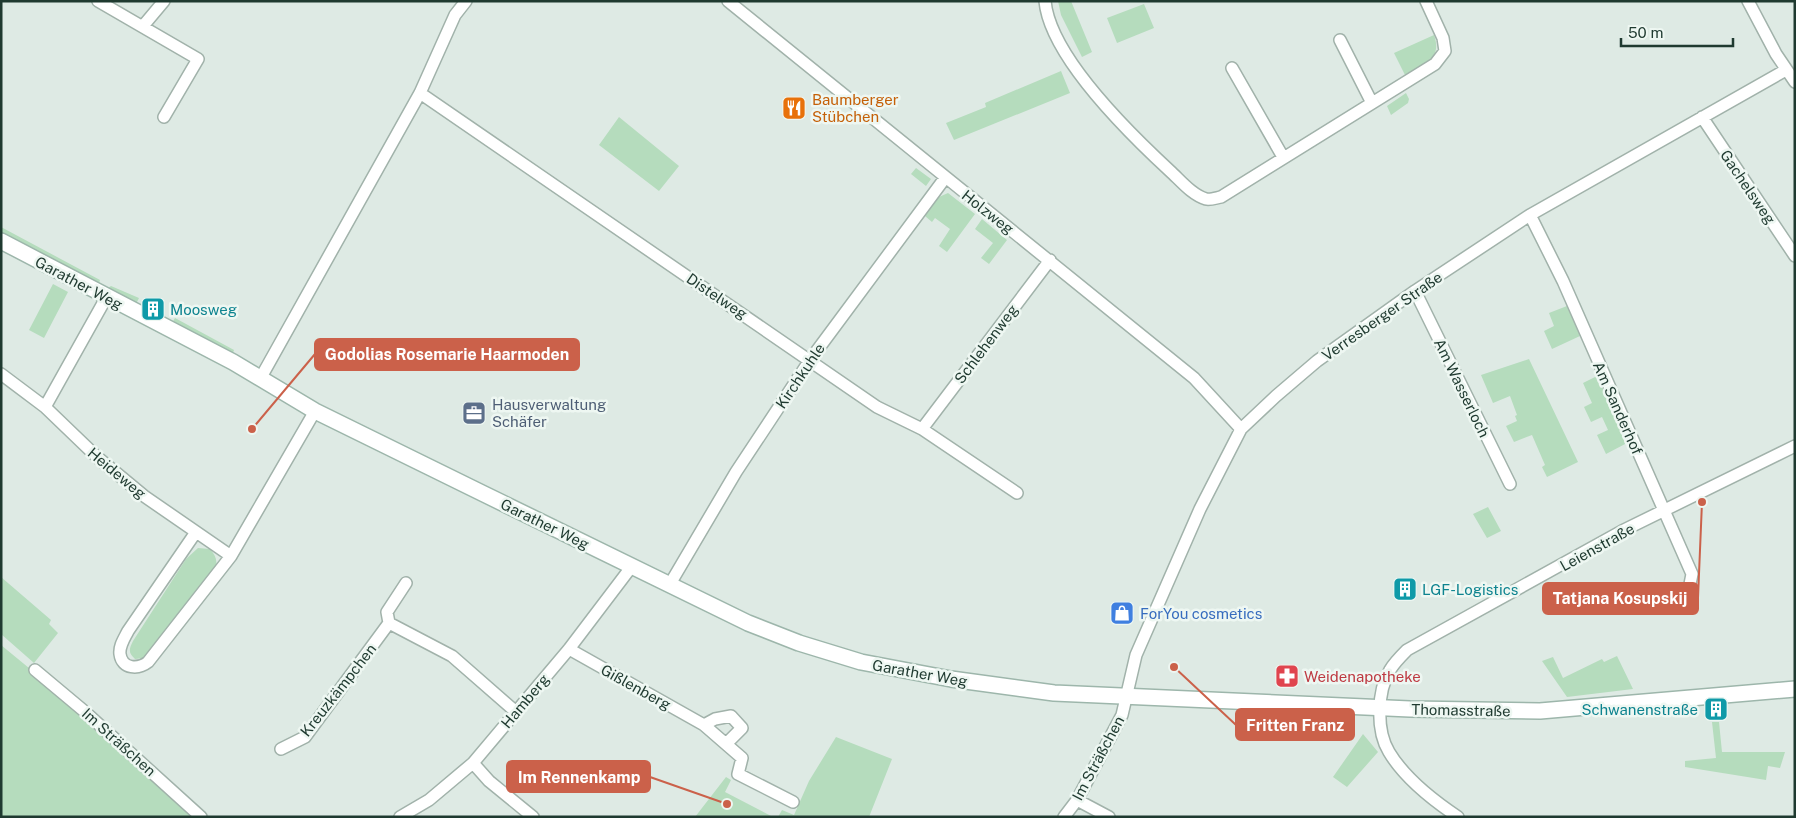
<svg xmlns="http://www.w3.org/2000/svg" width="1796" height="818" font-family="'Public Sans',sans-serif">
  <rect width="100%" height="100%" fill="#deeae4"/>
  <path fill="#b5dcbd" d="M1058 1H1071L1092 52 1082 57 1061 15Z
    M1144 4 1154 28 1117 43 1107 18Z
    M1434 35C1443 60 1423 63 1405 75L1394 53Z
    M1061 71 1070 93 954 140 946 123 986 107 985 103Z
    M1406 93 1409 99 1408 103 1391 115 1387 106Z
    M619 117 679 166 659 191 599 145Z
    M916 168 931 179 926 186 911 174Z
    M948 193 975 214 947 252 939 246 950 229 935 218 932 222 925 216 939 197Z
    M982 219 1007 240 989 264 981 258 993 243 975 229Z
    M1 227 100 280 99 284 1 232Z
    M53 284 68 292 44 338 29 330Z
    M111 286 139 298 136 304 108 288Z
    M1567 306 1580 336 1552 349 1544 331 1554 326 1549 313Z
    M175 318 234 350 233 353 172 323Z
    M1529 359 1578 462 1547 477 1542 467 1545 465 1532 435 1514 442 1506 426 1517 421 1515 416 1517 415 1510 396 1493 403 1481 375Z
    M1597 376 1627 443 1606 454 1597 435 1608 430 1602 417 1591 422 1584 407 1592 403 1583 383Z
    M1488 507 1501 531 1487 538 1473 514Z
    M198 548 210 549C216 556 218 561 215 570L145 658 135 659C128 653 129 649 133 641L186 559Z
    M1 577 51 620 49 624 58 633 34 663 1 634Z
    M1 645 97 724 197 817H1Z
    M1617 656 1633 689 1567 697 1542 661 1553 657 1563 678 1602 659 1604 662Z
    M1712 722H1719L1722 752H1785L1780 768 1768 766 1766 780 1685 767V761L1716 758Z
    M1363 734 1378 752 1347 787 1333 777Z
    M836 737 892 759 869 817H778L782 810 794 815 809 781Z
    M726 777 731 780 725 792 773 817H695Z"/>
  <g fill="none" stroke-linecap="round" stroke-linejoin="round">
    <g stroke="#a1b2aa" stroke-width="14">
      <path id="street" d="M98 1 198 59 164 117
        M728 1 1194 378 1241 429
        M1045 1C1050 56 1130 134 1170 171 1180 180 1192 195 1206 199 1210 200 1216 198 1221 197L1435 64 1445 51 1443 38 1426 1
        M1748 1 1776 54 1795 82
        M143 26 164 1
        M1340 40 1372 103
        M1232 68 1283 157
        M420 93 877 407 922 429 1017 493
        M1702 117 1795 256
        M1530 215 1563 281 1692 574 1686 604
        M1415 291 1510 484
        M1 374 45 407 97 457 144 496 231 556
        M260 379 420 93 455 15 466 1
        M45 407 106 298
        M922 429 1050 260
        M196 532 128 631C124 639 119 646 120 654 122 670 139 669 148 662L231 556 315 411
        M670 584 736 472 810 360 945 178
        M389 623 387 612 406 583
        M569 649 704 725 742 758 738 774 793 802
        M35 670 84 711 201 817
        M704 725 715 719 731 716 742 728 726 744
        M281 749 305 737 389 623 452 656 516 712
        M473 763 489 781 533 817
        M1077 800 1109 817
        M400 817 429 800 473 763 569 649 632 566
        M1064 817 1077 800 1122 715 1136 655 1200 509 1241 429 1276 396 1317 361 1415 291 1530 215 1786 70
        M1458 817C1434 801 1404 777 1389 752 1376 731 1377 691 1390 670 1394 663 1401 656 1407 650L1622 531 1795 446"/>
    </g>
    <g stroke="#9db6ab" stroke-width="18">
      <path id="secondary" d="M1 241 233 362 315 411 484 494 748 623 799 643 861 662 951 679 1054 693 1410 709 1540 711 1795 689"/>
    </g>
    <use href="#street" stroke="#fff" stroke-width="11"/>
    <use href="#secondary" stroke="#fff" stroke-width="15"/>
  </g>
  <defs>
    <g id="restaurant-square" transform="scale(1.25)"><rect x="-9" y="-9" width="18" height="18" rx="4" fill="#e8710a" stroke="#eef7f2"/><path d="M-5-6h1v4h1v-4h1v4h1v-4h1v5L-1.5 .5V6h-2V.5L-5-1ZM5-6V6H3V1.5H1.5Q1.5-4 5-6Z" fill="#fff"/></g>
    <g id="building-square" transform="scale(1.25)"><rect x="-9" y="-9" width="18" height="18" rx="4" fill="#0f9aa8" stroke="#eef7f2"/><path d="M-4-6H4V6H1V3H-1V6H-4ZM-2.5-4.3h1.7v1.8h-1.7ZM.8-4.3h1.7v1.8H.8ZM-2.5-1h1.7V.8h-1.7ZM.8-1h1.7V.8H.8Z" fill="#fff"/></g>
    <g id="office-square" transform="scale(1.25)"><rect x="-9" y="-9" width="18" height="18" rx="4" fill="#5c6f8a" stroke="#eef7f2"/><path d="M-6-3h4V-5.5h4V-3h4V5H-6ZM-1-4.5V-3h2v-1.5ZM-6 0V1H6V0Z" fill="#fff"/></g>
    <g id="shop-square" transform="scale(1.25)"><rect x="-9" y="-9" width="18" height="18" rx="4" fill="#3f7fe0" stroke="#eef7f2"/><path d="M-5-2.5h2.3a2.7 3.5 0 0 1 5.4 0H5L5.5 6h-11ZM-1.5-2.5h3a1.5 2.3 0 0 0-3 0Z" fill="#fff"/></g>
    <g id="pharmacy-square" transform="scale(1.25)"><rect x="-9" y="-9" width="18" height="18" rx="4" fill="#e0444e" stroke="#eef7f2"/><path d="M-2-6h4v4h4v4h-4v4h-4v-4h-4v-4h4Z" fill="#fff"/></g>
  </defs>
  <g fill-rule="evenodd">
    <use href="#restaurant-square" x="794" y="108"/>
    <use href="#building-square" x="153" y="309"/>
    <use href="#office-square" x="474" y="413"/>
    <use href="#building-square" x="1405" y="589"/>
    <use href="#shop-square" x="1122" y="613"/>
    <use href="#pharmacy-square" x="1287" y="676"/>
    <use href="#building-square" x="1716" y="709"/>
  </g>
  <g text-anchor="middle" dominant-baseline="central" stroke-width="5" stroke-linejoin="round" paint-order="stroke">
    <g font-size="15" fill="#c56008" stroke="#eef7f2" text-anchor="start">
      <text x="812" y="99">Baumberger<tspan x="812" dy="17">Stübchen</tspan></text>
    </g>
    <g font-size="15" fill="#1f3a30" stroke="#eef7f2">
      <text transform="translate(1748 187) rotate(56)">Gachelsweg</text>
      <text transform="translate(988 212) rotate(38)">Holzweg</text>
      <text transform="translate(79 283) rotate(28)">Garather Weg</text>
      <text transform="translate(717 296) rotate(34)">Distelweg</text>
      <text transform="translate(1382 316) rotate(-35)">Verresberger Straße</text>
      <text transform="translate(986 344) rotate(-53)">Schlehenweg</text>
      <text transform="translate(800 376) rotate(-56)">Kirchkuhle</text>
      <text transform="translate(1462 388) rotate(64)">Am Wasserloch</text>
      <text transform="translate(1618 408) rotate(66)">Am Sanderhof</text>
      <text transform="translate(117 473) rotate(40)">Heideweg</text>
      <text transform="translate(545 524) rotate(26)">Garather Weg</text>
      <text transform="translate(1597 547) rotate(-29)">Leienstraße</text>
      <text transform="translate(920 673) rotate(10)">Garather Weg</text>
      <text transform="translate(636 687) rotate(29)">Gißlenberg</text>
      <text transform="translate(338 690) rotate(-52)">Kreuzkämpchen</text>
      <text transform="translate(525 701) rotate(-50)">Hamberg</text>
      <text transform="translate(1461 710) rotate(1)">Thomasstraße</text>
      <text transform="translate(119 742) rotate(42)">Im Sträßchen</text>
      <text transform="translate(1098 758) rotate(-62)">Im Sträßchen</text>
    </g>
    <g font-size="15" fill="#0d838f" stroke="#eef7f2" text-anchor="start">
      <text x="170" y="309">Moosweg</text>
      <text x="1422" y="589">LGF-Logistics</text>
      <text x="1698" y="709" text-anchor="end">Schwanenstraße</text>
    </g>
    <g font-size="15" fill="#4e5e75" stroke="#eef7f2" text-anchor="start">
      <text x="492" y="404">Hausverwaltung<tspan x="492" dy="17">Schäfer</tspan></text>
    </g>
    <g font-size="15" fill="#366cbe" stroke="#eef7f2" text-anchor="start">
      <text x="1140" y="613">ForYou cosmetics</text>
    </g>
    <g font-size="15" fill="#be3a42" stroke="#eef7f2" text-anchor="start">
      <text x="1304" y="676">Weidenapotheke</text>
    </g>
  </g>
  <path fill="none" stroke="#cb614a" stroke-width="2" d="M252 429L315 354M1702 502L1698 598M1174 667L1236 725M727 804L650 777"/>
  <g fill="#cb614a" stroke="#eef7f2" stroke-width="2">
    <circle cx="252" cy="429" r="5"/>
    <circle cx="1702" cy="502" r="5"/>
    <circle cx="1174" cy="667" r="5"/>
    <circle cx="727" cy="804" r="5"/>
  </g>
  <g fill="#cb614a" stroke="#cb614a" stroke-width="2">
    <rect x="315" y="339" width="264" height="31" rx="5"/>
    <rect x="1543" y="583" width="155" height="31" rx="5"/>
    <rect x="1236" y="709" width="118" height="31" rx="5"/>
    <rect x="507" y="761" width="143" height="31" rx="5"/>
  </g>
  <g font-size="16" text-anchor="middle" font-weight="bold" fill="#fff">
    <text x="447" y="360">Godolias Rosemarie Haarmoden</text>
    <text x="1620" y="604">Tatjana Kosupskij</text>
    <text x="1295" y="731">Fritten Franz</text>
    <text x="579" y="783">Im Rennenkamp</text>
  </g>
  <rect width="1796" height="818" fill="none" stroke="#1f3a30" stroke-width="5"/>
  <path d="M1621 38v8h112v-8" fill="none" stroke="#1f3a30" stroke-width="2.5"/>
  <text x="1628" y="38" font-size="15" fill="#1f3a30" stroke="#eef7f2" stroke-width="4" paint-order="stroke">50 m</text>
</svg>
